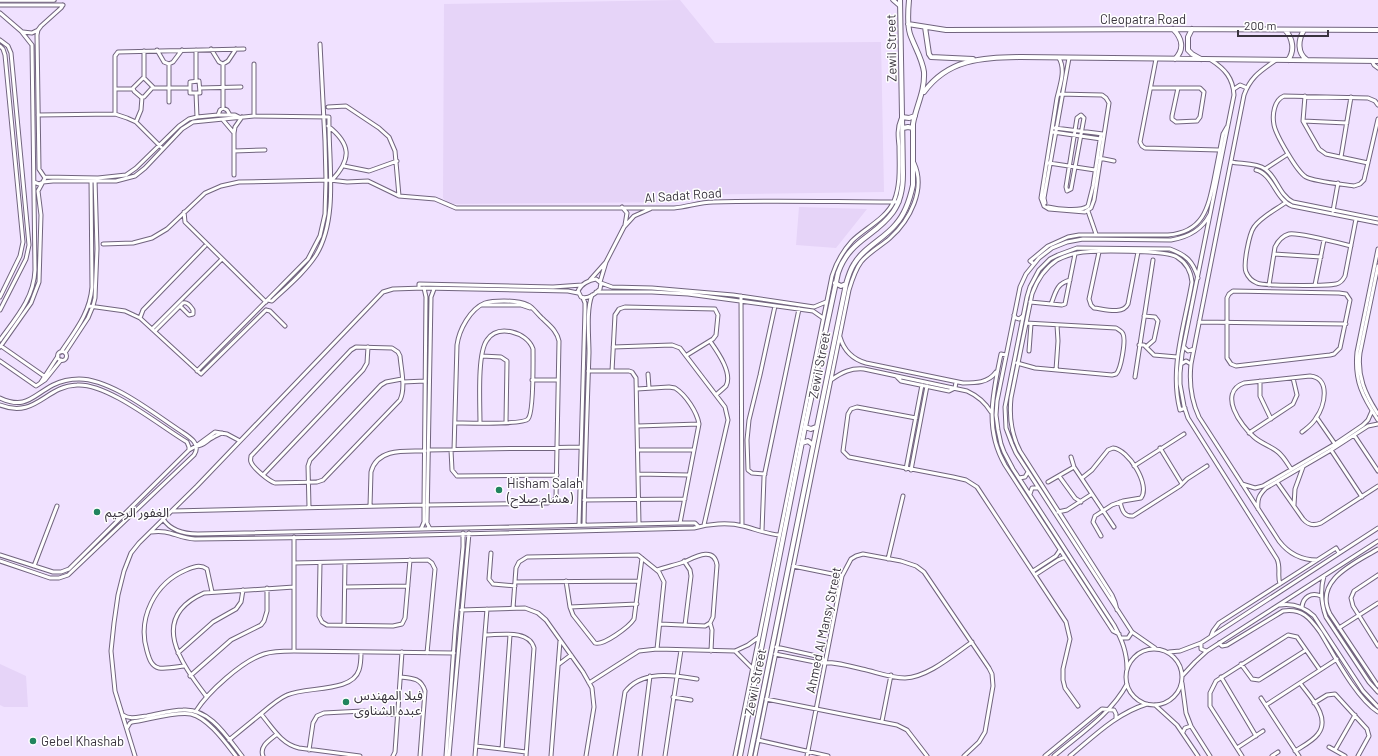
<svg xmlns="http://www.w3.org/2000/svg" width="1378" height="756" font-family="Barlow,'Noto Sans Arabic',sans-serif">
  <rect width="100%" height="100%" fill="#f0e1ff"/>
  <path fill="#e6d4f8" d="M680 0 715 43 881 42 884 192 681 195 678 202 448 204 443 198 444 4Z
    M799 207 867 209 836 248 796 245Z
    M0 664 26 676 28 707H4L0 705Z"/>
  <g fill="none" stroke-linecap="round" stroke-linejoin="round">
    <g stroke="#71647e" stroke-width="5">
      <path id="minor" d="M0 5H63
        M0 13 21 31 32 45 35 270C34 298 16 318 0 340
        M23 32 32 33 38 30
        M0 40 8 46 11 53 29 245 26 259 0 310
        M0 46 3 49 5 55 23 242 20 256 0 297
        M211 49 219 62 223 64 228 61 236 49
        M157 50 164 62 169 64 173 62 182 50
        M144 51V78
        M1156 59 1140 142 1142 146 1145 148 1219 150
        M1211 60C1225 69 1233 78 1234 95L1182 354 1180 373V384L1184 406 1188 418 1277 559C1281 568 1277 576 1280 584
        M1276 60C1261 71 1251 76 1244 95L1191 364C1189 383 1191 400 1199 417L1279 541C1289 554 1301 560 1317 560
        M1372 61 1374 65 1378 68
        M254 64V116
        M143 78 145 79 153 87 144 97H141L134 91 133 88Z
        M196 81V50
        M199 81 200 93H190V82Z
        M153 88H190
        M200 88 241 87
        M1151 88H1200L1204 92 1200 117 1197 121 1176 122 1172 119V116L1178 88
        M115 89H133
        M1234 89 1240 85 1247 88
        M196 93 197 117
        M1058 94 1102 95 1106 98 1109 103 1094 200 1091 208 1085 212 1049 209 1044 206 1041 198 1057 98C1060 85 1066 70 1059 58
        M1305 96 1303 121 1319 149 1326 154 1368 163
        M169 102V64
        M1378 105 1375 101 1368 98 1284 96C1274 100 1272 115 1274 125 1276 135 1297 172 1306 177 1316 182 1342 184 1354 186L1360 184 1364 180 1378 119
        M328 107 346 106 379 128 389 137 395 151 399 196
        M223 108V64
        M115 114V56L118 52 244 49
        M38 115 115 114 127 118 136 122 161 147
        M218 115 220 110 223 108 227 110 230 115
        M1081 115 1084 118 1071 189 1067 191 1066 187 1077 118Z
        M223 120 234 133
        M1303 121 1347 123
        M136 122 141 110 142 97
        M328 126C351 144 352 159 332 180
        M1055 128 1103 134
        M1053 132 1101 139
        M234 151 265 150
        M1341 157 1351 97
        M1099 158 1114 161
        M1231 162C1241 164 1257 163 1265 169 1277 177 1279 195 1293 202L1378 219
        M1049 163 1095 170
        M344 166 369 171 397 161
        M1265 169 1288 154
        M1256 170C1273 174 1275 199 1292 206L1378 223
        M234 175V133L235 127 242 117
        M45 177 98 178 126 175 136 168 179 126 189 119 197 117 218 115H235L239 117
        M34 182 39 184 43 182 53 181H116L135 176 145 168 182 129 193 122 254 116 329 117C328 159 339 218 316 255 305 272 287 287 272 301L268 300
        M1045 203 1044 198 1069 58
        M1285 203C1275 210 1261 217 1254 227 1249 234 1243 265 1246 272 1248 277 1252 281 1257 283 1263 286 1327 286 1336 284 1341 283 1343 280 1345 276L1356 219
        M622 207 627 213 625 225
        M1048 207C1057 209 1081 212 1088 206L1093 186 1101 134
        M1088 211 1096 234
        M1333 211 1338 183
        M184 212 185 222 266 302
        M103 244 133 243 152 238 167 229 205 193 221 186 239 182 330 180 347 182 368 181 399 196 435 199 456 208H674C687 207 700 202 713 202 775 200 837 202 899 202
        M1378 249 1357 352C1354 381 1363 397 1378 420
        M1099 252 1089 299 1091 305 1094 308C1104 309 1123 315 1128 304L1138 252
        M1274 254 1321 257
        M1034 264 1030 261 1048 246 1068 237 1079 235H1168C1203 232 1208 209 1214 180 1217 165 1220 149 1223 134L1227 127
        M1378 266 1360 353C1357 376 1365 394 1378 414
        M596 279 601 283 600 289C595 294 588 300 581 297L578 291C581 284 589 280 596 279Z
        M590 280 606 262
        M600 282 606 262 624 227 634 216 650 209
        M601 283 612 287 652 288 733 295 814 307 826 302
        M1269 285 1275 247C1278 241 1282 236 1289 234 1298 232 1339 243 1351 246
        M1315 285 1324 240
        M419 288V284L553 287 582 285
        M1233 291 1339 293 1346 294 1350 300 1340 348 1334 354 1330 355 1236 366 1231 364 1227 358V298L1229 294Z
        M596 292H652L688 294 813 311 823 318
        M741 296 742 525
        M1030 302 1062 305 1065 304 1075 254
        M1051 304C1056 292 1056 284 1070 280
        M481 305H521L530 308
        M89 306 125 311 140 318 201 374 266 310
        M266 310 270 311 285 326
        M1014 315 1016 318 1019 319 1023 316
        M1144 316 1155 317 1158 321 1154 340 1146 347
        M140 318 143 310 205 246
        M1199 322 1346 324
        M152 329 222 259
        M155 331 183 303C188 301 191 307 193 310V314L189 315 180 306
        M840 337C844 351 852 359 866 363L963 383C976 383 988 383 996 372
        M710 341C717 351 733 373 726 386 723 389 719 392 716 395
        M1139 345H1144L1154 355 1177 357
        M1 346 44 376
        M0 347 31 303 39 282 41 215 38 191 45 178 39 169 37 35 38 30 41 26 61 8 63 5
        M356 347 392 348 398 352 400 356C401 369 406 388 400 400L323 480 317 482 275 483C269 481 253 468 251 462 250 460 251 458 251 456L351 350Z
        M613 347 672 345 680 348 725 407 728 420 704 525
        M1184 347 1188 351 1194 349
        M1029 351 1031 324
        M57.5 356a4.5 4.5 0 1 1 9 0a4.5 4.5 0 1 1-9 0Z
        M61 352C75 331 90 313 92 287L91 179
        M65 353 88 318 93 306 95 298 97 249 95 179
        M1006 355 1001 354C993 393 984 429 1005 465L1113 631 1119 634
        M482 356 501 357 507 361 506 422
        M0 361 36 386 45 380 61 360
        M1017 363 1035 368 1112 375 1116 374C1121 370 1126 340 1123 334 1122 331 1119 330 1116 328L1026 323
        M1181 364 1186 361 1191 364
        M1056 370 1058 341 1057 325
        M197 371 308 259 320 236 325 214 326 180 325 141 320 44
        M588 371H629L632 372 636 378 639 524
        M612 371 615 315 619 309 625 307 715 309 718 315 716 335 713 339 687 355
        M648 374 649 388
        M896 376 901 381 949 391 955 388 956 382
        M1135 377 1153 260
        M532 380H558
        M831 380C842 372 851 368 864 369L967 391C978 396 985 402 991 412
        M1260 381V396L1271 419
        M41 382 58 356
        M403 382 425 381
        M637 389 669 387 675 388C686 395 697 412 699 424L680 523
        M0 398C26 410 32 396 53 385 61 381 70 379 79 379 111 379 153 413 179 430 188 436 202 443 194 455L68 575 59 578H50L0 561
        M0 405C36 419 45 386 77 385 108 383 160 426 187 442L189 447V450L69 569 61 572H53L0 555
        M916 418 857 407 851 409 848 414 843 451 849 457 953 477 966 480 977 487 1066 622 1070 639 1063 669V680L1065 688 1078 706
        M1317 418 1335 444
        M455 423C466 423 523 425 528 419 534 413 533 360 533 349 530 340 521 334 512 332 503 330 493 331 487 340 477 353 480 404 480 423
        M638 426 699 424
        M1249 433 1293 404 1297 395 1293 378
        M1354 435 1378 471
        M196 446C204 446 206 441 212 438 216 435 218 435 222 433
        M1160 448 1182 484
        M189 450 196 446 215 432 227 434 240 441
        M428 450 581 447
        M451 450 452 470 457 476 557 475
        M638 450H694
        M1331 450 1362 497
        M1071 457 1074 467 1114 527
        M1134 466 1184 434
        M906 469 922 385
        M1291 469C1287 463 1284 457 1278 452 1271 446 1262 444 1254 437 1241 426 1217 393 1244 383L1310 376C1331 378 1325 406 1316 418 1313 424 1307 428 1302 432
        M911 470 927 386
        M638 474 689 475
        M765 474 752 473 748 470 747 440 749 420 760 375 775 306
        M263 475 363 370 367 363 368 347
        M1059 476 1075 498 1081 502
        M1019 478 1025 477 1028 472
        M1082 478 1092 470 1108 450 1113 448C1128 449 1151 485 1141 498L1123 501 1112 505 1095 516 1093 522 1101 536
        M1048 482 1074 467
        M1277 482 1303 519C1308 525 1314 526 1321 523L1378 486
        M1242 484 1255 488 1263 486 1335 444 1363 425 1368 420 1372 411
        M1030 494 1032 488H1038
        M584 500 685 499
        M1120 502C1122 510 1124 517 1133 516L1180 486 1187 479 1207 466
        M427 505 548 503 551 502 556 498 559 341C557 331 550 326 543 319 538 315 533 307 528 305 520 301 512 301 504 301 498 301 491 301 485 303 470 309 459 330 457 345L454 450
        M1294 505 1295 489 1303 467
        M370 506 371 472C377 448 405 451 425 451
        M309 507 308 466 310 460 381 385 386 382 402 379
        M1258 509C1257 499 1259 495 1266 488L1331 450 1368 426 1378 424
        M173 511 424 505
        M1058 512 1067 510 1092 494
        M163 519C171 531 184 534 198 534L680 523H695L698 526
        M579 525 585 310V303L583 298
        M584 525C585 468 587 411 589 353 589 337 586 310 592 295
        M421 529 424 522V505L426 297 424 288
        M430 529 427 523 431 297 434 289
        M762 531 764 477 799 309
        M151 532C170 529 177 538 195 539L342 537 694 528C708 524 728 522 743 526 755 529 767 534 779 535
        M294 537V651
        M1378 549C1355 563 1313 580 1330 614L1378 686
        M491 553 489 579 493 584 515 586
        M888 559 903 496
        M684 561 690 570 691 576 685 625
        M294 563 428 560 432 563 435 569 427 653
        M320 563 319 616 322 622 327 625 393 626 402 624 405 618 410 560
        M34 566 57 506
        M793 566 842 576
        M657 570C666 567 675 565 684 562 695 557 714 546 717 565L713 617 710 623 705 626 660 624
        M1033 571 1056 556 1060 550
        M1035 575 1058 560 1065 557
        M1378 575 1354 591 1351 598 1353 606 1378 646
        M1324 576C1320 590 1321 603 1326 617L1369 682 1378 692
        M566 581 570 607 573 615 595 643C603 646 629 627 634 619L642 558
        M515 582 639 581
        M345 587 408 586
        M1280 605C1293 603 1304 607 1314 616L1363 691 1378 707
        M570 607 637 604
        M1302 607C1303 597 1311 592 1321 596
        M513 608 516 568 519 562 527 557 638 555 659 572 664 582 657 649
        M461 610 525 608 538 613 546 620 583 672 592 688 594 707 586 756
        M1117 610 1115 602 1112 595 1020 451C1011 434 1009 417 1011 398L1032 294C1037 280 1045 268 1057 260 1063 257 1071 254 1077 253 1092 250 1167 250 1177 257 1187 263 1191 272 1192 282 1185 324 1169 368 1180 410L1185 408
        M710 623 712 630 711 651
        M344 625 345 562
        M1339 628 1378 603
        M485 635C500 635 529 629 534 648L526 756
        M1211 636 1213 631 1219 623 1336 548 1339 553
        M1121 638H1128L1132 632
        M1201 643V649L1206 651
        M1219 643 1222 646 1227 645 1283 611C1302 608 1310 618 1320 632 1334 655 1356 698 1378 712
        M776 647 821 657 825 662
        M1155 648 1132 632 1016 453 1012 444 1006 428 1005 407 1027 297 1030 287 1039 270 1050 259 1058 255 1077 248 1170 249C1186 255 1193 261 1198 278
        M1126 677a28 28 0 1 1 56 0a28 28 0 1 1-56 0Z
        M735 651 753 669
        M1169 652 1180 651 1201 643 1378 528
        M178 653 213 622 236 609 241 602 243 590
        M775 654 820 663C834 661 849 666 862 669 876 672 891 678 905 678 928 677 953 655 972 642
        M559 664 571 655
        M1241 664 1252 679 1259 680 1306 650
        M184 666C176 667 167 669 159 668 151 666 149 658 147 651 137 618 155 583 186 570 193 567 200 564 207 569L212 592
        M1127 669C1127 652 1122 640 1114 625L1013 469 1004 452 1001 444 998 430 996 415 997 401 1020 287 1026 274 1039 258 1052 248 1067 242 1083 239 1171 240C1189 237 1202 230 1210 214
        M190 676 231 640 261 625 264 621 267 611V588
        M1182 676 1195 662 1207 651 1378 541
        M401 677C412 678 421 678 425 691L420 756
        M1221 677 1256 736
        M589 683 639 651 657 649 735 651 748 645 759 637
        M1182 683 1186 713 1191 726 1210 756
        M206 696C181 663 148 618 204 593L294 587
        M673 697 691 700
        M1261 698 1299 756
        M766 699 897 725 907 730 927 756
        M1314 703 1327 695 1335 694 1367 729 1369 736 1358 756
        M1155 705 1177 725 1198 756
        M1266 705 1337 659
        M196 711C208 692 242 661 264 654 273 651 284 651 294 651L454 653
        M261 714C272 727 281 744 299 748L360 756
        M123 715C130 720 138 717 147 716 159 714 171 710 183 710 210 708 227 737 242 756
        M882 721 891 675
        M127 728 130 723 132 722C147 720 176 711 191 714 208 718 225 742 236 756
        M1183 732 1185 728 1191 726
        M229 740C240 731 251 722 262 713 270 706 278 699 287 695 306 686 352 693 359 670 361 664 361 657 361 652
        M758 740 828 756
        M476 746 526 752
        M1329 747 1345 756
        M1237 748 1263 731
        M502 749 510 635
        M309 750 313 723 317 716 324 713 363 711 398 715
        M1335 750 1355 715
        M1295 751C1303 746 1313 741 1318 734 1331 717 1310 697 1300 683
        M135 756 115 691 111 651 114 623 118 595 124 571 131 553 139 543 197 486 383 292 393 289 424 288 568 291 578 293
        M263 756C259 746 270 740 277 734
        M393 756 395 752 402 652
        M446 756 455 631 463 547V533
        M449 756 469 533
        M475 756 487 609
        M551 756 560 641
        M615 756 625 692C641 670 673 675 697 679
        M640 756 650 676
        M665 756 681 650
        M735 756 832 276C836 263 843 251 852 241 865 228 886 219 894 201 901 184 899 164 899 146 898 137 897 128 901 119
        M755 756 849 290C852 280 855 270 861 262 869 252 881 246 890 238 910 220 926 189 914 163
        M807 756 842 576 851 559 856 556 863 554 901 561 916 566 924 572 989 668 992 674 993 686 985 732 979 742 964 756
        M1045 756 1102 709 1114 710 1116 714V718
        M1054 756C1080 734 1111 714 1127 684
        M1070 756C1094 736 1117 713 1147 704
        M1242 756 1210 706V693L1216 681 1288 635 1297 637 1320 670
        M1272 756 1278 752"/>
    </g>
    <g stroke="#71647e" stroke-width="5.5">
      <path id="tertiary" d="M0 0H54
        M893 0 900 6"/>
    </g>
    <g stroke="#71647e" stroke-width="6">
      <path id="secondary" d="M908 24 946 30 1173 29 1378 30
        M925 27 929 54 931 57 973 59
        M1173 29C1182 38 1185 49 1175 59
        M1192 29 1188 37V50L1192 54 1201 59
        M1285 30C1293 38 1295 51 1288 60
        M1304 30C1298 40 1297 53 1307 60
        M924 92C949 58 983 58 1021 57L1378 61
        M902 117 909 118 915 116
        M903 128 908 127 913 128
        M835 283 841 286 846 284
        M805 427 811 429 816 427
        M802 443 808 441 813 445
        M740 756 805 427 838 273C849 240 875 237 893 212 901 201 903 187 903 174L900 0
        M750 756 846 284C848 277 850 270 854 264 864 247 884 239 896 224 906 213 910 199 913 185V124C916 106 925 92 924 72 922 58 915 48 910 34 907 24 908 11 909 0"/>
    </g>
    <use href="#minor" stroke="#fff" stroke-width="3"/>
    <use href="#tertiary" stroke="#fff" stroke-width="3.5"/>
    <use href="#secondary" stroke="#fff" stroke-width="4"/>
  </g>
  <g fill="#20845e" stroke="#fff" stroke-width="1.5">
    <circle cx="499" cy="490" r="4"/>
    <circle cx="97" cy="512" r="4"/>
    <circle cx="346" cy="702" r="4"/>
    <circle cx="33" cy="741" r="4"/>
  </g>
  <g text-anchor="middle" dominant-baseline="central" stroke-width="3" stroke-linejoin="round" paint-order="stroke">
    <g font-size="13" fill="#39333e" stroke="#fff">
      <text x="1143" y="19">Cleopatra Road</text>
      <text transform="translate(891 48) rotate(-91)">Zewil Street</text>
      <text transform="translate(683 195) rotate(-4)">Al Sadat Road</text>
      <text transform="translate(819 365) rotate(-79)">Zewil Street</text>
      <text transform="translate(823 630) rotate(-78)">Ahmed Al Mansy Street</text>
      <text transform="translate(755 682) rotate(-79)">Zewil Street</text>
    </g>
    <g font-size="13" fill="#39333e" stroke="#fff" text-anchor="start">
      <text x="507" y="483">Hisham Salah<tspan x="507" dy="15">(هشام صلاح)</tspan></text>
      <text x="105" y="512">الغفور الرحيم</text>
      <text x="354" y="695">فيلا المهندس<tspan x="354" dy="15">عبده الشناوى</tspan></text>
      <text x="41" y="741">Gebel Khashab</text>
    </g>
  </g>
  <path d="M1238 30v6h90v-6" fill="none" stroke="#39333e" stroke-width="2"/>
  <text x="1244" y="30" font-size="12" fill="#39333e" stroke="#ffffff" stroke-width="3" paint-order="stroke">200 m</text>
</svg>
